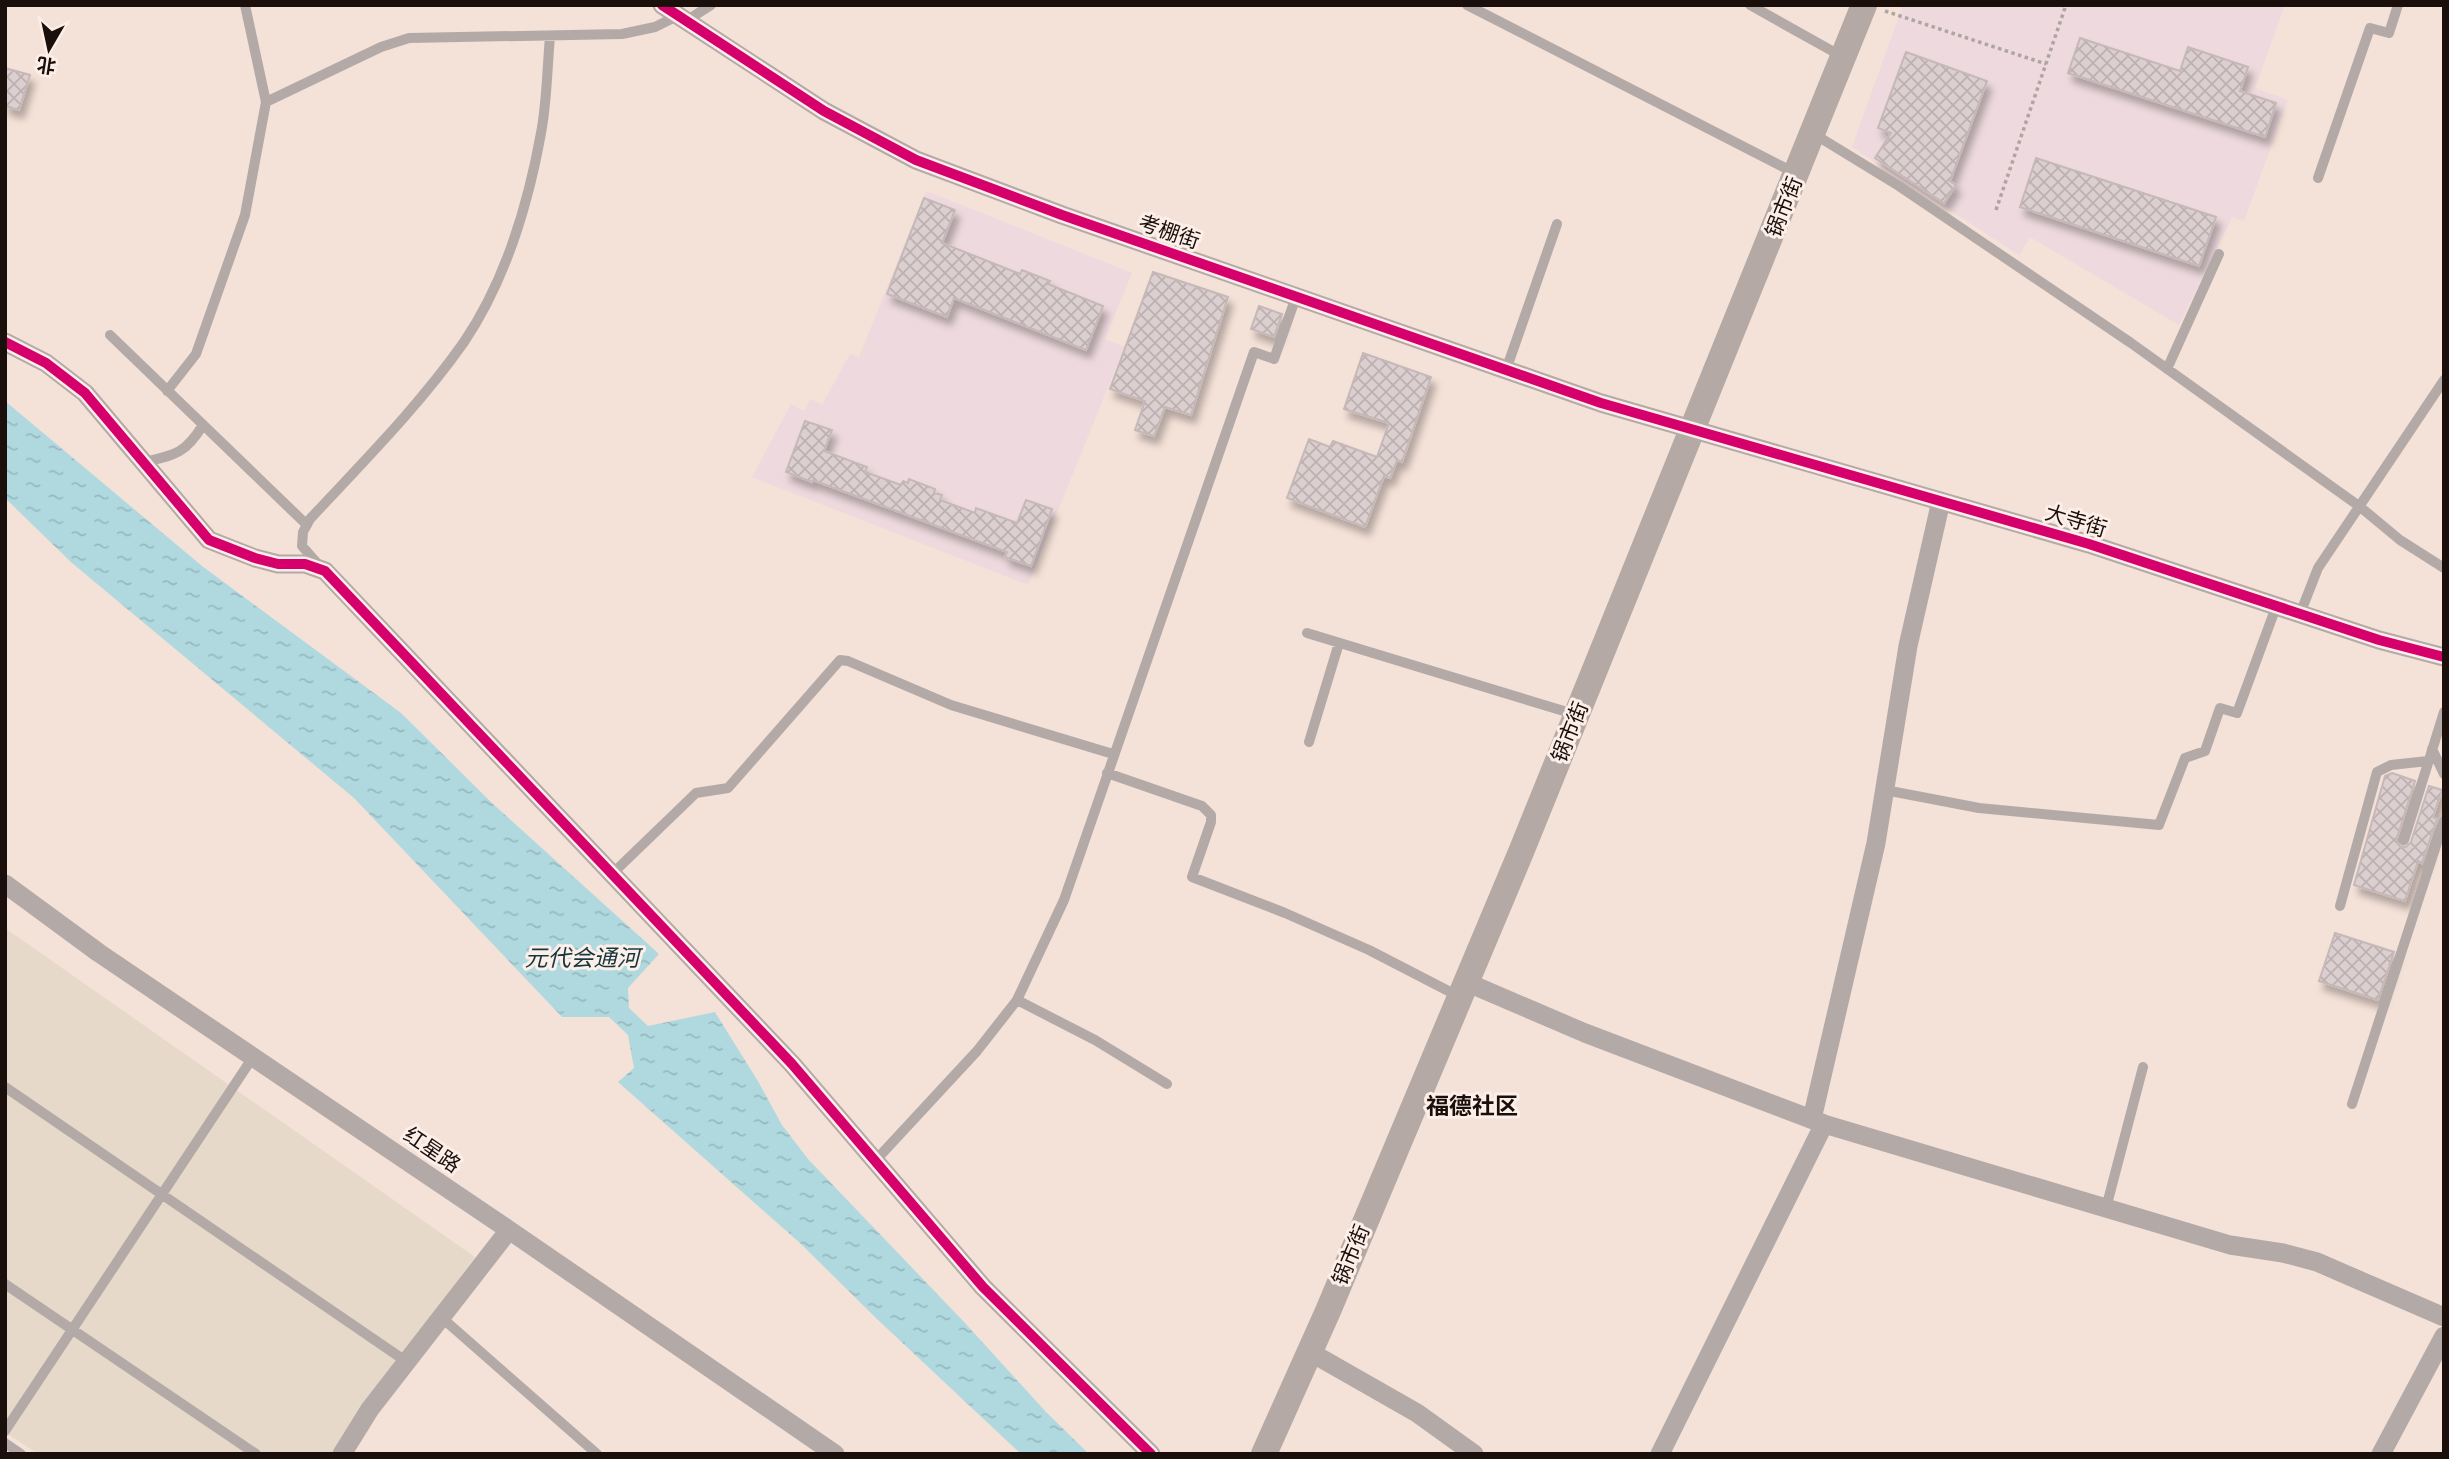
<svg xmlns="http://www.w3.org/2000/svg" width="2449" height="1459" font-family="Karla,'Noto Sans SC',sans-serif">
  <defs>
    <pattern id="water-ripples" width="26" height="14" patternUnits="userSpaceOnUse" patternTransform="scale(1.75)"><rect width="26" height="14" fill="#afd9df"/><path d="M2 4q2-2 4 0t4 0M15 11q2-2 4 0t4 0" fill="none" stroke="#96b9be"/></pattern>
    <pattern id="building-cross-hatch" width="8" height="8" patternUnits="userSpaceOnUse" patternTransform="scale(1.75)"><rect width="8" height="8" fill="#dccfcf"/><path d="M0 0l8 8M0 8l8-8" fill="none" stroke="#bcb1b0"/></pattern>
    <filter id="shadow"><feDropShadow dx="4.5" dy="8" stdDeviation="3.5" flood-color="#0004"/></filter>
  </defs>
  <rect width="100%" height="100%" fill="#f4e1d8"/>
  <path fill="#e7d9c9" d="M5 928 475 1257 382 1382 336 1454H38L5 1432Z"/>
  <path fill="#edd9de" d="M1903 5H2285L2255 88 2288 100 2244 221 2232 217 2179 325 2030 237 2019 255 1852 147Z
    M926 191 1132 273 1105 339 1124 347 1028 585 752 477 791 404 804 411 811 399 822 405 850 354 859 357Z"/>
  <path fill="url(#water-ripples)" d="M5 401 202 566 401 713 493 804 659 954 628 988 629 1008 648 1026 715 1012 759 1083 782 1125 808 1159 964 1322 1046 1412 1089 1454H1021L877 1319 800 1243 618 1082 634 1068 628 1035 609 1017H562L354 798 72 563 5 498Z"/>
  <path fill="url(#building-cross-hatch)" stroke="#c6b8b8" stroke-width="2" filter="url(#shadow)" d="M2080 38 2180 71 2188 47 2248 67 2240 91 2276 103 2265 137 2068 73Z
    M1906 52 1987 81 1950 181 1956 185 1944 203 1875 158 1891 133 1878 128Z
    M5 68 30 75 19 110 5 106Z
    M2036 158 2216 217 2199 266 2020 207Z
    M924 198 955 210 942 243 1020 274 1022 270 1050 281 1048 284 1103 306 1086 350 954 298 947 317 887 294Z
    M1153 272 1228 297 1191 415 1165 407 1154 436 1135 430 1145 401 1110 389Z
    M1259 306 1282 314 1274 337 1251 329Z
    M1363 353 1431 377 1402 462 1397 460 1390 478 1384 476 1365 527 1287 498 1309 439 1330 447 1333 441 1377 457 1389 423 1344 409Z
    M805 421 832 430 824 451 867 467 865 472 901 485 903 481 908 483 909 479 935 489 934 493 942 495 940 500 975 513 976 508 1017 523 1026 500 1052 509 1031 566 1005 557 1007 552 813 480 812 482 786 472Z
    M2392 773 2415 781 2397 838V842L2401 847H2406L2411 842 2429 786 2442 790 2433 817 2437 819 2422 863 2418 861 2405 901 2354 885 2385 776Z
    M2335 933 2394 952 2378 1000 2319 981Z"/>
  <g fill="none" stroke-linecap="round" stroke-linejoin="round">
    <path stroke="#aea5a1" stroke-width="3.5" stroke-dasharray="3.5 3.5" stroke-linecap="butt" d="M1885 11 2046 64
      M1996 210 2066 5"/>
    <path stroke="#b3aaa7" stroke-width="10" d="M1467 5 1793 172
      M1750 5 1843 57
      M686 21 711 5
      M266 102 381 47 409 38 622 34 655 27 677 16
      M1814 134 1899 186 2131 343 2359 506 2400 540 2444 568
      M2318 178 2370 28 2389 33 2398 5
      M110 335 307 525
      M2167 369 2219 254
      M1506 370 1557 224
      M167 391 196 354 245 215 266 102 245 5
      M144 462C175 455 185 454 203 425
      M317 563 302 546 303 532 310 519C363 462 419 406 464 342 506 280 528 205 541 133 547 102 547 69 550 37
      M2300 614 2318 568 2444 380
      M1307 633 1577 715
      M1309 742 1339 643
      M2432 749 2444 774
      M1107 773 1202 806 1211 815V822L1192 877 1285 913 1369 950 1460 997
      M1885 790 1979 808 2159 825 2185 758 2205 751 2220 708 2237 713 2276 607
      M2404 840 2444 712
      M612 874 696 793 728 788 840 660 848 661 951 705 1113 754
      M2340 906 2377 772 2391 765 2428 761
      M1017 1000 1095 1040 1167 1084
      M5 1087 407 1362
      M2352 1104 2444 821
      M875 1161 977 1051 1017 1000 1064 900 1254 352 1274 359 1296 297
      M2106 1208 2143 1067
      M5 1284 256 1454
      M441 1317 597 1454
      M5 1431 253 1057
      M5 1443 21 1454"/>
    <path stroke="#b3aaa7" stroke-width="19" d="M662 5 824 111 916 160 1062 215 1601 403 2089 544 2379 640 2444 657
      M5 342 46 363 85 393 209 540 255 558 278 564H305L325 571 792 1064 983 1287 1151 1454
      M5 884 99 953 509 1230 835 1454
      M1466 982 1585 1033 1824 1124 2230 1245 2283 1253 2317 1262 2444 1317
      M1812 1119 1876 843 1908 646 1941 501
      M1310 1352 1417 1413 1474 1454
      M342 1454 370 1409 509 1230
      M1660 1454 1824 1124
      M2381 1454 2444 1336"/>
    <path stroke="#b4a9a5" stroke-width="26" d="M1264 1454 1328 1311 1521 852 1864 5"/>
    <g stroke="#fceee8" stroke-width="15">
      <path id="cycleway" d="M662 5 824 111 916 160 1062 215 1601 403 2089 544 2379 640 2444 657
        M5 342 46 363 85 393 209 540 255 558 278 564H305L325 571 792 1064 983 1287 1151 1454"/>
    </g>
    <use href="#cycleway" stroke="#d6006c" stroke-width="10"/>
  </g>
  <g text-anchor="middle" dominant-baseline="central" stroke-width="6" stroke-linejoin="round" paint-order="stroke">
    <g font-size="21" fill="#1a0f0a" stroke="#fceee8">
      <text transform="translate(1784 207) rotate(-68)">锅市街</text>
      <text transform="translate(1169 232) rotate(19)">考棚街</text>
      <text transform="translate(2076 521) rotate(17)">大寺街</text>
      <text transform="translate(1570 732) rotate(-68)">锅市街</text>
      <text transform="translate(432 1150) rotate(34)">红星路</text>
      <text transform="translate(1351 1255) rotate(-67)">锅市街</text>
    </g>
    <g font-size="23" font-style="italic" fill="#15373c" stroke="#fceee8">
      <text x="582" y="958">元代会通河</text>
    </g>
    <g font-size="23" font-weight="bold" fill="#1a0f0a" stroke="#fceee8">
      <text x="1472" y="1106">福德社区</text>
    </g>
  </g>
  <rect width="2449" height="1459" fill="none" stroke="#1a0f0a" stroke-width="14"/>
  <g transform="translate(49 49) rotate(189)" stroke="#fceee8" stroke-width="5" paint-order="stroke">
  <path d="M0-5L12 26L0 18L-12 26Z" fill="#1a0f0a"/>
  <text y="-10" font-size="19" font-weight="bold" text-anchor="middle" fill="#1a0f0a">北</text>
  </g>
</svg>
